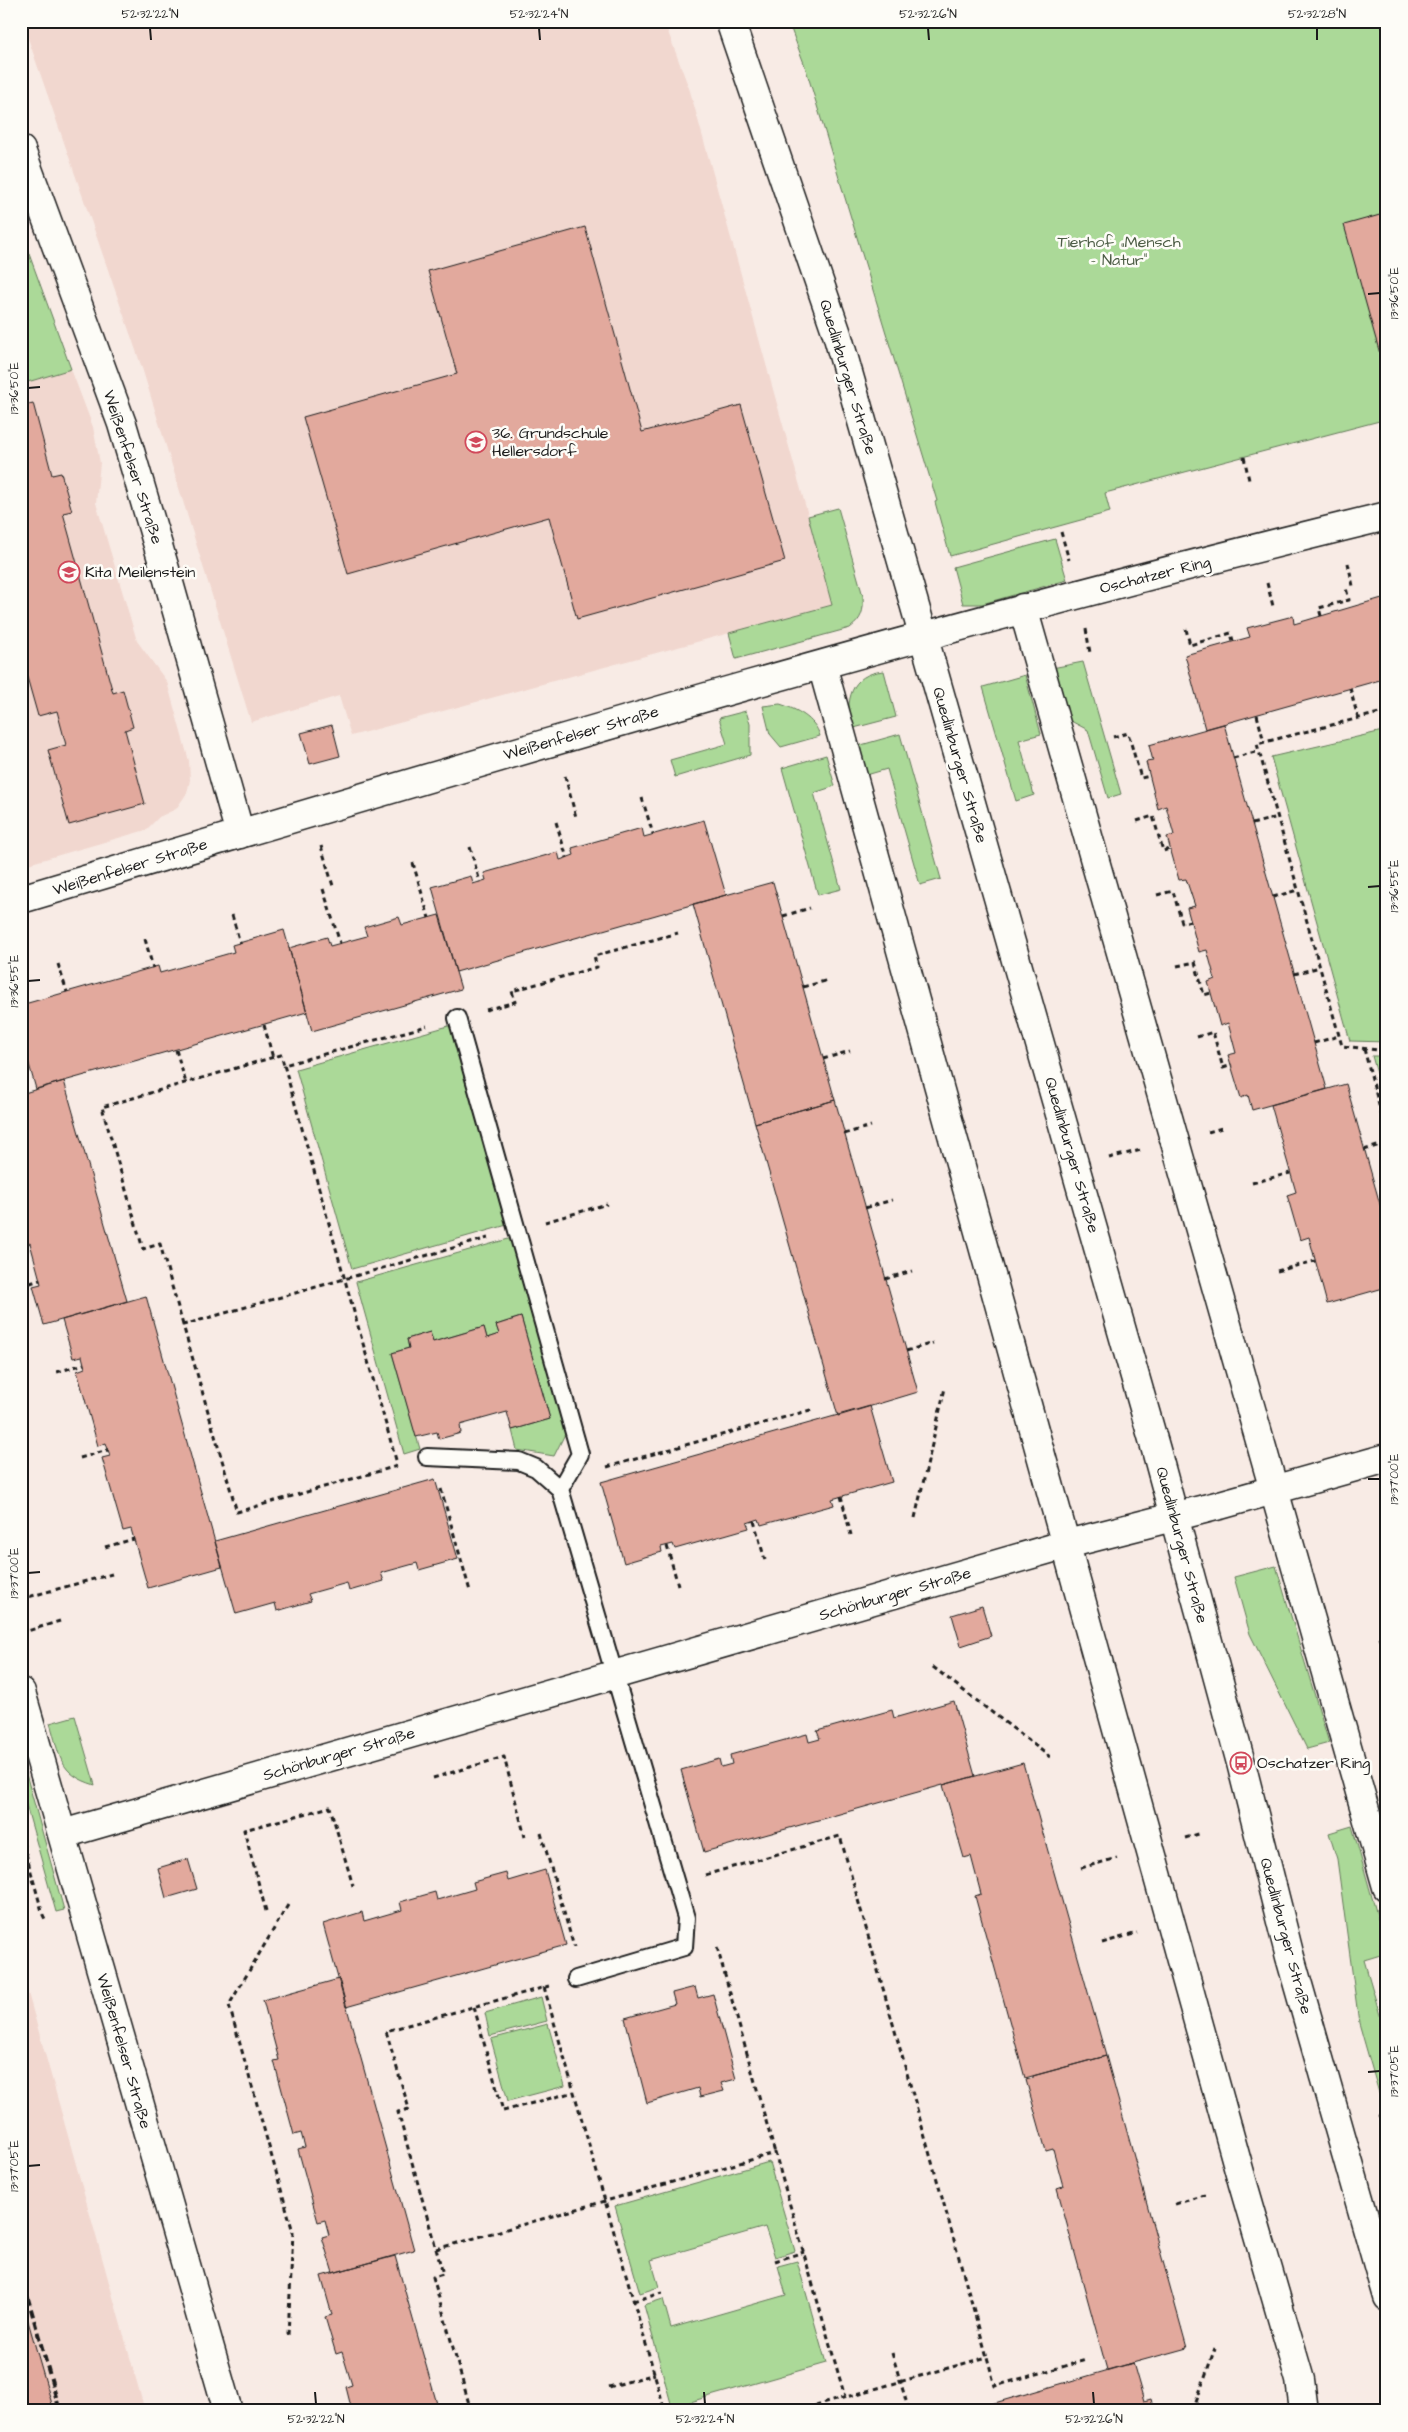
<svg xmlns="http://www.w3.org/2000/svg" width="1408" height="2432" font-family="'Architects Daughter',sans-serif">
  <rect width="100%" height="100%" fill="#f8ebe5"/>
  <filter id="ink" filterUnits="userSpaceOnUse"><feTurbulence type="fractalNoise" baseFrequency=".02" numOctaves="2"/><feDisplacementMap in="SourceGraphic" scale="10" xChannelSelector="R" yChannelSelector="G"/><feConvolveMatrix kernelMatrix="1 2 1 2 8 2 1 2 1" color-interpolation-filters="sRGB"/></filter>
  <g filter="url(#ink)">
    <path fill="#f1d7cf" d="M22 21H664L690 91 833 605 351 736 339 696 251 722 142 368Z
      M71 369 93 427 100 463 96 503 137 641 167 682 189 761 190 780 187 793 176 809 159 817 146 830 21 866V384Z
      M21 1968 145 2411H21Z"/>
    <path fill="#abd998" stroke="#647a5a" d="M788 21H1380L1387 44V419L1105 493 1110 512 950 556 935 502 937 501 805 66Z
      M21 232 71 369 21 384Z
      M838 508 863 596C864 611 862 619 850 628L736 659 729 633 832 605 808 516Z
      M1055 539 1067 580 982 604H963L953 567Z
      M1083 662 1121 794 1108 798 1088 730 1067 719 1052 668Z
      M884 671 896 717 850 729C846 701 849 674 884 671Z
      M1025 675 1041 734 1019 740 1034 795 1016 801 983 687Z
      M780 704C796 709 815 718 820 736L781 747 770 734 763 706Z
      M746 711 750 724V755L675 777 670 760 727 744 719 718Z
      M1387 730V1042L1350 1041 1271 757Z
      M900 734 941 879 920 885 887 769 863 776 854 747Z
      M826 755 835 786 814 793 841 889 818 895 782 768Z
      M452 1025 507 1225 352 1269 296 1069Z
      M1372 1056H1387V1109Z
      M512 1238 566 1432 554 1456 517 1450 512 1430 550 1419 521 1317 496 1325 499 1334 487 1338 484 1327 433 1342 430 1332 407 1339 409 1348 392 1353 420 1449 404 1454 356 1282Z
      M1276 1566 1329 1743 1307 1749 1250 1634 1234 1577Z
      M75 1716 95 1785C58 1774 60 1755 50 1723Z
      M21 1756 64 1910 56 1912 21 1787Z
      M1352 1826 1387 1951V1953L1364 1960 1387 2039V2106L1383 2107 1359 2023 1337 1859 1329 1833Z
      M541 1997 547 2021 490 2036 485 2013Z
      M548 2024 565 2086 508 2101 491 2039Z
      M769 2162 795 2251 775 2257 765 2227 651 2260 659 2287 640 2293 615 2206Z
      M797 2261 826 2363 672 2407 644 2305 663 2299 671 2328 786 2295 778 2266Z"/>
    <path fill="#e2a99d" stroke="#1c1c1c" d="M1387 213V379L1344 225Z
      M585 227 642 432 741 405 785 561 577 619 549 517 348 574 303 417 457 374 428 271Z
      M33 403 52 475 61 473 72 511 63 513 113 693 123 690 133 727 125 730 145 804 69 825 48 750 66 745 57 711 38 716 21 656V406Z
      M1382 598 1387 612V678L1205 729 1185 655 1250 637 1247 628 1293 616 1294 624Z
      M1224 724 1327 1089 1252 1110 1248 1095 1241 1098 1228 1055 1236 1053 1228 1023 1220 1026 1208 982 1215 979 1207 950 1199 952 1187 908 1195 906 1186 879 1179 880 1167 837 1174 835 1166 806 1158 809 1146 762 1153 761 1149 745Z
      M332 725 340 756 310 764 301 733Z
      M704 820 726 895 456 972 432 887 471 876 473 884 486 880 484 873 558 852 560 860 574 855 572 848 642 828 644 837Z
      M773 882 835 1100 755 1123 693 904Z
      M439 915 461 989 312 1031 289 948 327 937 330 946 367 936 364 927 399 917 402 925Z
      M284 930 307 1012 36 1089 21 1036V1005L158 966 160 973 234 952 232 945Z
      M64 1081 127 1301 44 1325 33 1286 41 1284 40 1280 30 1243 22 1246 21 1242V1094Z
      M1346 1084 1387 1229V1287L1327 1304 1309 1237 1300 1240 1287 1195 1296 1192 1271 1105Z
      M835 1100 918 1392 838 1416 755 1123Z
      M146 1296 222 1567 148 1588 131 1529 123 1531 102 1458 110 1456 106 1443 98 1446 77 1371 85 1368 82 1356 73 1358 62 1320Z
      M521 1317 550 1419 512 1430 507 1412 460 1425 461 1433 439 1439 437 1432 416 1437 392 1353 409 1348 407 1339 430 1332 433 1342 484 1327 487 1338 499 1334 496 1325Z
      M870 1406 892 1482 832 1499 834 1505 761 1525 759 1519 747 1523 749 1528 675 1549 673 1544 661 1547 662 1552 624 1563 601 1482Z
      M435 1479 458 1559 419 1570 417 1563 381 1573 384 1581 349 1591 347 1583 308 1594 311 1601 277 1611 275 1603 236 1614 215 1541Z
      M982 1606 991 1636 961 1646 952 1615Z
      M954 1701 975 1776 704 1852 681 1770 719 1759 721 1767 732 1764 730 1755 807 1734 809 1742 820 1739 817 1731 892 1710 894 1718Z
      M1023 1763 1106 2056 1025 2078 975 1896 981 1894 971 1856 964 1858 943 1785Z
      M188 1859 197 1889 166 1898 158 1868Z
      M545 1870 566 1945 346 2007 323 1924 362 1912 364 1921 402 1910 400 1902 435 1892 437 1900 475 1889 473 1882 506 1873 508 1881Z
      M339 1979 414 2250 333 2273 322 2237 329 2235 325 2220 318 2222 298 2149 305 2147 301 2133 294 2135 274 2061 279 2060 263 2000Z
      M695 1987 698 1998 713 1994 736 2079 721 2083 724 2091 700 2097 698 2088 647 2103 625 2018 675 2004 672 1993Z
      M1106 2056 1187 2348 1107 2370 1057 2188 1063 2186 1053 2149 1046 2151 1026 2080 1033 2078V2076Z
      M395 2256 439 2411H352L346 2387 352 2385 342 2352 336 2354 325 2317 332 2315 321 2276Z
      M21 2297 54 2411H21Z
      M1133 2363 1144 2401 1151 2399 1154 2411H967Z"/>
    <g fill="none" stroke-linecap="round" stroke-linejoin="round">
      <g stroke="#1c1c1c" stroke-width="20">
        <path id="lane" d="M457 1018 580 1454 560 1489
          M427 1457 519 1461 536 1468 560 1489 686 1918 684 1947 576 1979"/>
      </g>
      <g stroke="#1c1c1c" stroke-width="31">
        <path id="street" d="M21 150 122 424 167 576 240 834
          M1023 608 1387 1887
          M822 665 1243 2184 1300 2380 1304 2411
          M21 899C474 764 927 627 1387 516
          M21 1692 228 2411
          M63 1834 1067 1544 1220 1505 1387 1458"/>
      </g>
      <g stroke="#1c1c1c" stroke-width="31">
        <path id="secondary" d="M730 21 837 334 1156 1450 1241 1763 1290 1957 1387 2297"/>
      </g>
      <path stroke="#1c1c1c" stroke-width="3" stroke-dasharray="5 4" stroke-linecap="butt" d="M1244 457 1249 480
        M1061 532 1069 560
        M1348 563 1353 586
        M1267 583 1273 606
        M1321 616 1319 608 1349 600 1346 588
        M1086 629 1090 653
        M1186 629 1190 645 1231 633 1233 641
        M1350 688 1358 718
        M1387 711 1257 744 1342 1046 1387 1051
        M1257 715 1264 742
        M1113 737 1128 733 1141 778 1150 776
        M1233 758 1259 751
        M565 776 576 817
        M642 798 653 834
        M1137 821 1153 816 1163 851 1170 849
        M556 822 567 858
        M1252 824 1278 817
        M321 846 333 886
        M470 847 480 882
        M413 863 429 918
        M323 889 340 943
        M1157 895 1173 891 1182 923 1191 921
        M1273 897 1298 890
        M232 915 240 943
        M783 916 810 908
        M145 939 153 968
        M58 964 67 992
        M1177 966 1195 962 1204 995 1211 993
        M1294 974 1320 967
        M803 987 829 980
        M486 1010 515 1002 512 991 597 967 594 956 678 933
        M264 1025 273 1058
        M1197 1037 1213 1032 1223 1068 1232 1065
        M1314 1043 1339 1036
        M1364 1049 1387 1135
        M176 1050 186 1083
        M823 1059 850 1051
        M1208 1132 1222 1128
        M844 1134 871 1126
        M1364 1150 1387 1143
        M1109 1158 1141 1150
        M1252 1183 1290 1173
        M865 1208 892 1200
        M545 1222 607 1204
        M1277 1271 1315 1261
        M885 1279 912 1271
        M21 1286 40 1280
        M183 1325 160 1244 143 1249 102 1107 281 1055 284 1065
        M906 1351 933 1343
        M57 1372 84 1364
        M80 1458 108 1450
        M396 1460 284 1065 427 1026
        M397 1466 237 1512 183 1325 488 1238
        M607 1467 814 1409
        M441 1489 470 1591
        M841 1496 851 1535
        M915 1518 945 1388
        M754 1521 765 1560
        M667 1546 678 1585
        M105 1547 134 1539
        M21 1599 112 1574
        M21 1633 60 1621
        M1378 1639 1387 1636
        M933 1667 1050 1757
        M433 1778 504 1757 525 1837
        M541 1833 574 1947
        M21 1836 43 1915 45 1919H48
        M1185 1838 1202 1833
        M1081 1868 1117 1858
        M705 1875 840 1836 987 2357
        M288 1905 229 2005 293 2232 288 2335
        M266 1911 244 1830 330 1807 353 1886
        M1102 1943 1137 1933
        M717 1947 775 2153
        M544 1987 665 2411
        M474 2007 503 2111 574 2092
        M1379 2116 1387 2114
        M1175 2204 1208 2194
        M436 2249 775 2153 845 2397
        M775 2261 804 2252
        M633 2301 662 2293
        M892 2353 909 2411
        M609 2387 655 2374
        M471 2411 433 2277 443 2274 398 2112 409 2109 386 2031 549 1986
        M797 2411 987 2357 995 2386 1086 2360
        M1193 2411 1215 2348"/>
      <use href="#lane" stroke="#fdfcf7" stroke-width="16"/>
      <use href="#street" stroke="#fdfcf7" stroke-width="28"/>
      <use href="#secondary" stroke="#fdfcf7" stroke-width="28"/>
      <path stroke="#1c1c1c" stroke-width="4" stroke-dasharray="8 4" stroke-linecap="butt" d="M21 2274 60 2411"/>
    </g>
  </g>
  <path fill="none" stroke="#1c1c1c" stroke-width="2" d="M150 28 151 40M539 28 540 40M928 28 929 40M1317 28V40M1368 294 1380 293M28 388 40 387M1368 887 1380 886M28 981 40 980M1368 1479H1380M28 1573 40 1572M1368 2072 1380 2071M28 2166 40 2165M315 2392 316 2404M704 2392 705 2404M1093 2392 1094 2404"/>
  <defs>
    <g id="school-ring" transform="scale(1.125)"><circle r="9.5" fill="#fdfcf7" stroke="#d1495b" stroke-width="1.5"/><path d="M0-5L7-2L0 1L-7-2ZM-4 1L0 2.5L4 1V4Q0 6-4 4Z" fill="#d1495b"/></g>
    <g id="bus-ring" transform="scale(1.125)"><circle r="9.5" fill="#fdfcf7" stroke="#d1495b" stroke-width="1.5"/><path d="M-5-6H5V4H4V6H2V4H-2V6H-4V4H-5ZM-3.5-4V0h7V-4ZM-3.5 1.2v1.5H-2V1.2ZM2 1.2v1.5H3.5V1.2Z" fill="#d1495b"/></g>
  </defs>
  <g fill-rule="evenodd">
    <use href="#school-ring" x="476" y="442"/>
    <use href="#school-ring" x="69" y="572"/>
    <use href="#bus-ring" x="1241" y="1763"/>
  </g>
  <g text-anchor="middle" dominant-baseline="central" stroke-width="5" stroke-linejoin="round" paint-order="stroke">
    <g font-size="16" fill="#4e5e47" stroke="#fdfcf7">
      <text x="1119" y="242">Tierhof „Mensch<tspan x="1119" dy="18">– Natur“</tspan></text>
    </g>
    <g font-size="16" fill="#1c1c1c" stroke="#fdfcf7">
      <text transform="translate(848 377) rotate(73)">Quedlinburger Straße</text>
      <text transform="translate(133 467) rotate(72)">Weißenfelser Straße</text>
      <text transform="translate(1155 575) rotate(-14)">Oschatzer Ring</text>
      <text transform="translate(581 733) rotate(-16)">Weißenfelser Straße</text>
      <text transform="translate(960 765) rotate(74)">Quedlinburger Straße</text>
      <text transform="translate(130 867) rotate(-17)">Weißenfelser Straße</text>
      <text transform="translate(1072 1155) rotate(74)">Quedlinburger Straße</text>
      <text transform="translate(1182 1545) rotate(75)">Quedlinburger Straße</text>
      <text transform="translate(895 1594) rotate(-16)">Schönburger Straße</text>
      <text transform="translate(339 1754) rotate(-16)">Schönburger Straße</text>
      <text transform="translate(1286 1936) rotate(75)">Quedlinburger Straße</text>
      <text transform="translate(124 2051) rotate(74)">Weißenfelser Straße</text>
    </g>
    <g font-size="16" fill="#1c1c1c" stroke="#fdfcf7" text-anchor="start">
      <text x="492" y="433">36. Grundschule<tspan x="492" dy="18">Hellersdorf</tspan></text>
      <text x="85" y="572">Kita Meilenstein</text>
      <text x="1257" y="1763">Oschatzer Ring</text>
    </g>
  </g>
  <rect width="1408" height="2432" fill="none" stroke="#fdfcf7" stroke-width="55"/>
  <rect x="28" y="28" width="1352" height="2376" fill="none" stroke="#1c1c1c" stroke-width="2"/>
  <g font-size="12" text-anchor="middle" fill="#1c1c1c">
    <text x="150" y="18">52°32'22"N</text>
    <text x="539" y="18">52°32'24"N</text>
    <text x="928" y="18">52°32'26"N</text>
    <text x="1317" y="18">52°32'28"N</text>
    <text transform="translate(1394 293) rotate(-90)" y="4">13°36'50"E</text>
    <text transform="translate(14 388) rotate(-90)" y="4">13°36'50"E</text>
    <text transform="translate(1394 886) rotate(-90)" y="4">13°36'55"E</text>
    <text transform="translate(14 981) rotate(-90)" y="4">13°36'55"E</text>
    <text transform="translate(1394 1479) rotate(-90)" y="4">13°37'00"E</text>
    <text transform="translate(14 1573) rotate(-90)" y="4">13°37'00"E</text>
    <text transform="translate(1394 2071) rotate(-90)" y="4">13°37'05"E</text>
    <text transform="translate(14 2166) rotate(-90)" y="4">13°37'05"E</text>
    <text x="316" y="2423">52°32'22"N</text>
    <text x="705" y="2423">52°32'24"N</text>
    <text x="1094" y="2423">52°32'26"N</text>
  </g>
</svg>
